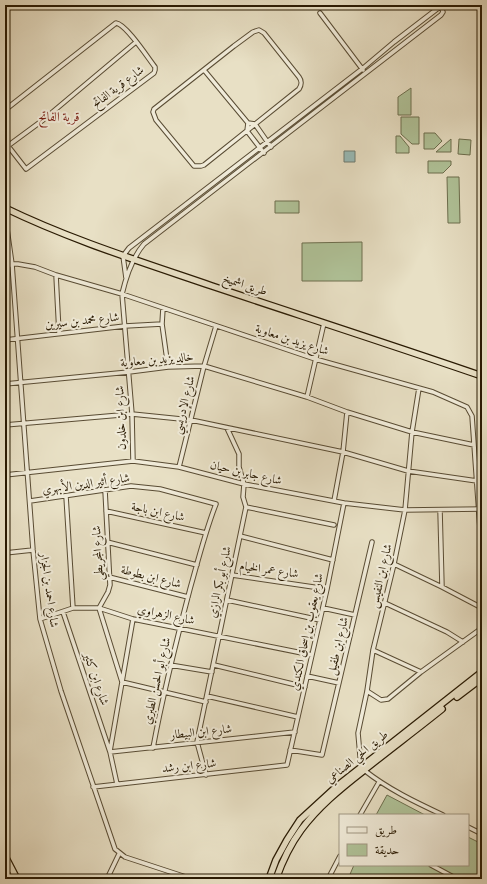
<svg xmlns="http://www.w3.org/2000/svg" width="487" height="884" font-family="'Libre Bodoni',Amiri,serif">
  <rect width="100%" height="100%" fill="#e8e0c5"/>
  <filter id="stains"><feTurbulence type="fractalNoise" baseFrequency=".005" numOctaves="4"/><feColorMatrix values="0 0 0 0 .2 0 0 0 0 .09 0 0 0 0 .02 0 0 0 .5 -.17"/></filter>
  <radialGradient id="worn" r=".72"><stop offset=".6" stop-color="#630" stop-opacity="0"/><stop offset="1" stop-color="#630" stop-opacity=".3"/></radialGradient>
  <path fill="#b0c399" stroke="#6c6e4e" d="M411 88V115H398V97Z
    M401 117H419V144H412L401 134Z
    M424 133H435L442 141 434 149H424Z
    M396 136H400L409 147V153H396Z
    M451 139V152H436Z
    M459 139 471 140 470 155 458 154Z
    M428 161H451V165L443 173H428Z
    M447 177H459L460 223H448Z
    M275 201H299V213H275Z
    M362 242V281H302V243Z
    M387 795 425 815H376Z
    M468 837 482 844V879H348L354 865H468Z"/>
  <path fill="#98bcb9" stroke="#6c7b70" d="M344 151H355V162H344Z"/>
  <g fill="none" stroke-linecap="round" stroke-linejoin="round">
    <g stroke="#594c34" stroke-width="5.5">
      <path id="minor" d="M320 13 363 70
        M259 30 264 33 299 77C302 81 302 84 299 89L204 165 201 166H194L156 120 153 112 154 109 234 46 253 32Z
        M204 70 248 123 255 124 271 147
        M5 110 116 23C126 24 148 58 155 67V70L154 73 26 169 5 142
        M248 123 247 131 264 153
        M5 148 43 120 136 42
        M5 215 12 264 33 550 40 619 61 691 115 849 125 857 192 879
        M5 267 12 264H18L35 267 56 275 122 294 315 359 433 392 467 407 472 416 482 557
        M56 275 59 333
        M126 278 123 256 129 248 362 69 394 42 437 9 440 8 442 9 443 12 441 15 144 244C132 258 126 277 122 294L132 414 133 461
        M163 308 162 324 168 367
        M5 340 125 326 162 324
        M5 384 129 372 168 367 204 366 307 397 347 412 412 432 474 445
        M307 397 324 323
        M5 425 132 414 191 420 343 452 408 471 477 481
        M179 467 204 366 216 326
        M5 475 133 461 179 467 244 484 344 503 405 510 482 509
        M105 490 110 585 108 592 99 608 122 682 206 702
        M66 496 73 608
        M30 501 131 486 160 489 216 504C205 532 198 561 190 589 176 642 163 694 153 748
        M334 501 343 452 347 412
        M246 507 334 525
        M440 510 442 587
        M106 511 206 533
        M240 536 333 560
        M107 542 197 565
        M5 553 33 550
        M394 564 442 587 482 608
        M232 575 327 589
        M109 577 188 597
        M227 600 320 620
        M385 603 447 632 463 642
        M323 608 355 615
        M63 612 110 752 117 784
        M40 619 73 608H99L133 619 312 655
        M373 650 421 672
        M170 665 212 672
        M214 665 305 687
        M307 676 339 683
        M367 691 381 700 388 699 421 672 482 628
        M207 696 298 717
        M290 750 322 755 372 542
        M110 751 133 619
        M110 752 295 732
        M361 767 358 733 367 691 373 650 394 564 405 510 412 432 419 388
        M364 770C388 789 415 802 443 815
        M206 775 197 742 246 507 243 497 244 484 239 467V454L227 428
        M93 787 287 765 327 589 344 503
        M360 815 379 782
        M468 827 482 834
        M431 865 457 879
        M107 879 119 854
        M328 879 340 856"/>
    </g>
    <g stroke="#291a03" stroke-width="8">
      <path id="trunk" d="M5 208C71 240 142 262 212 286 302 316 392 345 482 376
        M457 697 482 678
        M5 856 17 879
        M5 869 10 879
        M269 879 276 860 287 840 300 820 336 787 482 672
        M276 879C282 862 290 845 301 830 318 807 340 789 363 771 389 750 416 730 442 709"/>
    </g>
    <use href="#minor" stroke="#f0ebd9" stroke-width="3.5"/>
    <use href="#trunk" stroke="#e8e0c5" stroke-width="5.5"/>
  </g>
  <g text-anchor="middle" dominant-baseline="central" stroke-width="4" stroke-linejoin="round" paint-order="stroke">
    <g font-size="12" fill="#291a03" stroke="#f0ebd9">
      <text transform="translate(118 87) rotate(-37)">شارع قرية الفاتح</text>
      <text transform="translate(245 285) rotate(18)">طريق اشميخ</text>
      <text transform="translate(82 321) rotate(-6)">شارع محمد بن سيرين</text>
      <text transform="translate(292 340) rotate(18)">شارع يزيد بن معاوية</text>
      <text transform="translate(157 360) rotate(-5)">خالد يزيد بن معاوية</text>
      <text transform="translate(184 405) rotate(-76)">شارع الإدريسي</text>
      <text transform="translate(121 418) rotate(-92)">شارع ابن خلدون</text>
      <text transform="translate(246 473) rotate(13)">شارع جابر بن حيان</text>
      <text transform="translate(86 484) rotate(-8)">شارع أثير الدين الأبهري</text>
      <text transform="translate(158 512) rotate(12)">شارع ابن باجة</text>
      <text transform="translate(98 553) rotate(-93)">شارع المجريطي</text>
      <text transform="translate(269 570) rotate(8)">شارع عمر الخيام</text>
      <text transform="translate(381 576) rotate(-77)">شارع ابن النفيس</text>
      <text transform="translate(151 577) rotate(14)">شارع ابن بطوطة</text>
      <text transform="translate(220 582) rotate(-78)">شارع أبو بكر الرازي</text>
      <text transform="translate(49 590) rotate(82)">شارع احمد بن الجزار</text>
      <text transform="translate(166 615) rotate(12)">شارع الزهراوي</text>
      <text transform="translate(307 632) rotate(-78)">شارع يعقوب بن إسحاق الكندي</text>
      <text transform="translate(338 646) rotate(-77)">شارع ابن طفيل</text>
      <text transform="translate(96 679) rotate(71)">شارع ابن كثير</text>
      <text transform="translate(157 681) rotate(-77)">شارع أبو الحسن الطبري</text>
      <text transform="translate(201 732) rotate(-6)">شارع ابن البيطار</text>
      <text transform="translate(357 757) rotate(-39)">طريق الحي الصناعي</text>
      <text transform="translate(189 766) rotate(-6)">شارع ابن رشد</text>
    </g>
    <g font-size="13" fill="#7a1f14" stroke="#f0ebd9">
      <text x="59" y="117">قرية الفاتح</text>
    </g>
  </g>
  <rect width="487" height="884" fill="none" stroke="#e8e0c5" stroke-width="20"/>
  <rect x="6" y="6" width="475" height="872" fill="none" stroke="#291a03" stroke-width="2"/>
  <rect x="10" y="10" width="467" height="864" fill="none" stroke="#291a03"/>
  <rect x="339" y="814" width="130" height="52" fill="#f0ebd9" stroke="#a09783"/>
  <rect x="347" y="827" width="20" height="6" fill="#f0ebd9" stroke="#a09783"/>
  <text x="375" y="834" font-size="12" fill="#291a03">طريق</text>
  <rect x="347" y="844" width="20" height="12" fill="#b0c399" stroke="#a09783"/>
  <text x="375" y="854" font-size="12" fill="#291a03">حديقة</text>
  <rect width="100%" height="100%" filter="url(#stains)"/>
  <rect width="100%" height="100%" fill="url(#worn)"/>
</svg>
